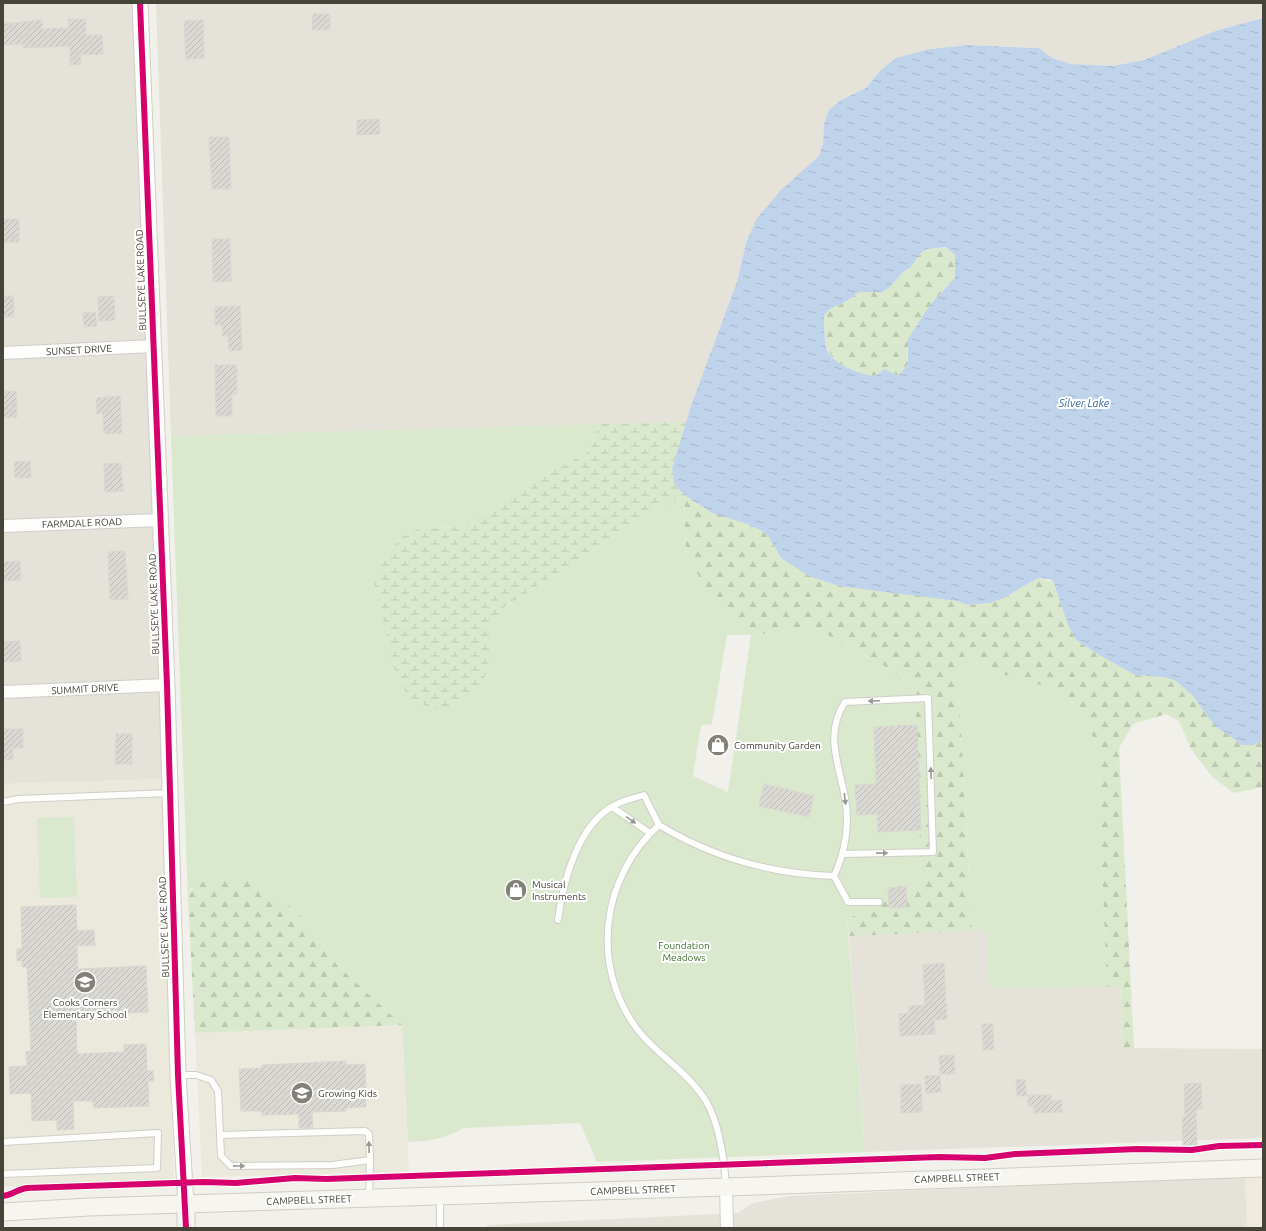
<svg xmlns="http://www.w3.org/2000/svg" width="1266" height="1231" font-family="Ubuntu,sans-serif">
  <defs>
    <pattern id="forest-firs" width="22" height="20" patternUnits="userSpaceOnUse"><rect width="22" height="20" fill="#dae9cd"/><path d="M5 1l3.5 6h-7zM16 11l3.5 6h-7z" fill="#bcc9b1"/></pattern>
    <pattern id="wetland-marsh" width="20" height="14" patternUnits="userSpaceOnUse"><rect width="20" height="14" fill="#dae9cd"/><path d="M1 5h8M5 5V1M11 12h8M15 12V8" fill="none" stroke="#bcc9b1"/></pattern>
    <pattern id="water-ripples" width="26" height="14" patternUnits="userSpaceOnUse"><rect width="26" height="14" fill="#bfd3ea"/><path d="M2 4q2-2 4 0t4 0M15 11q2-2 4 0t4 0" fill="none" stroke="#a6b6c9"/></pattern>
    <pattern id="building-hatch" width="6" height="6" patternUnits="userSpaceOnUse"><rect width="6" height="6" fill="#dad9d4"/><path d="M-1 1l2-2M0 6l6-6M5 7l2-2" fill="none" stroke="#bcbbb7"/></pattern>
  </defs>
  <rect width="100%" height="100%" fill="#f1f0eb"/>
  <path fill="#e4e2d9" d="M3 3H133L151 428 162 779 3 784Z
    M156 3H1263V18L1215 31 1144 60 1113 66 1071 64 1052 58 1039 48 969 45 930 49 882 69 866 88 841 100 824 124 823 144 819 156 746 243 737 282 686 422 171 436Z
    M987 930 1120 987 1123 1048 1263 1049V1138L865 1152 849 936Z
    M1245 1176 1247 1228H487V1225L738 1213 753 1203 790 1196Z"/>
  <path fill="#efeadc" d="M1245 1176 1263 1177V1228H1247Z"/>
  <path fill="#ebe9db" d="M162 779 174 1180 3 1187V784Z
    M402 1025 409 1172 202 1177 195 1033Z"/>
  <path fill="#dae9cd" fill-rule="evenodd" d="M599 424 588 452 512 493 462 527 419 528 400 538 374 584 385 626 490 657V627L503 608 652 513 684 495 686 553 751 635 815 628 915 683 921 885 847 919 865 1152 597 1162 580 1123 464 1128C443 1139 431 1141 408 1142L402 1025 337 965 308 923 191 888 188 899 171 436ZM727 635H751L728 792 693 776 701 725 712 724Z
    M970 654 978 665 995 672 1057 690 1081 710 1097 746 1107 987 989 988 987 930 972 931 958 675 962 658Z
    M74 817 77 897 40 898 37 818Z"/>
  <path fill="url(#forest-firs)" d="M946 247 955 255V278L930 305 907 349 908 364 900 374 896 375 885 369 875 376C862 375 835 365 829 352 824 344 824 324 824 315L830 309 845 302 859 292H882L889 288 903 272 910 268 920 254 927 249Z
    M684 495 712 513 747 524 764 532 769 537 781 558 957 601 968 605 990 603 1002 599 1038 578 1053 581 1068 625 1076 640 1099 655 1135 675 1164 677 1176 681 1192 695 1214 725 1253 745 1263 741V787L1234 793 1213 778 1191 749 1179 721 1166 714 1133 724 1119 748 1134 1048H1123L1120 987H1107L1097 746 1081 710 1057 690 995 672 978 665 970 654 962 658 958 675 972 931 849 936 847 919 921 885 915 683 815 628 751 635 705 587 686 553Z
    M231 877H244L281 899 308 923 337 965 402 1025 195 1033 188 899C195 878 211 880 231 877Z"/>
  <path fill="url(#wetland-marsh)" d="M686 422 672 468 674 483 684 495 652 513 503 608 490 627V657L482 686 460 703 436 710 410 699 396 675 374 584 384 559 400 538 419 528 462 527 512 493 588 452 599 424Z"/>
  <path fill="url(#water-ripples)" fill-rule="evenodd" d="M1263 18V741L1253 745H1242L1214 725 1192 695 1176 681 1164 677 1135 675 1099 655 1076 640 1068 625 1053 581 1050 579 1038 578 1002 599 990 603 968 605 957 601 839 586 809 576 781 558 769 537 764 532 747 524 712 513 684 495 674 483 672 468 691 406 737 282 746 243 757 218 782 189 819 156 823 144 824 124 829 110 841 100 866 88 882 69 896 58 930 49 969 45 1035 48H1039L1052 58 1071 64 1113 66 1144 60 1215 31ZM946 247 955 255V278L930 305 908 339V364L900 374 896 375 885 369 875 376C862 375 835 365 828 352 824 344 824 324 824 315L830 309 845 302 859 292H882L889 288 903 272 910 268 920 254 927 249Z"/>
  <path fill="url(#building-hatch)" stroke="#d9d7d1" d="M313 14H330V30H312Z
    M68 19H86V35H102L103 54 80 55 81 64 70 65V46L23 48V44L3 45V24L42 20 43 29 69 28Z
    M203 20 204 58 186 59 184 21Z
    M379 119 380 134 357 135V120Z
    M209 137H229L231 189H212Z
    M3 219H19V242H3Z
    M212 239H230L231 281 213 282Z
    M3 296H13L14 317H3Z
    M114 296 115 320 99 321 98 297Z
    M240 306 242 350 229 351 228 336H223L222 325H215V307Z
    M95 312 97 326 84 327 83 313Z
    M215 365H237V394H232V416H216Z
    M16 391 17 417 3 418V392Z
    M120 396 122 433 104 434 103 413 97 414 96 398Z
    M30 461 31 478H15L14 462Z
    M121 463 123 491 105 492 104 464Z
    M125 551 128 599 110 600 108 552Z
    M20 561 21 580 3 581V562Z
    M20 641 21 661 3 662V642Z
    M917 725 921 830 878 832 877 814 857 815 855 785 876 784 874 727Z
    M3 729H23V748H13V760H3Z
    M116 734H132V764H115Z
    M764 784 814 796 809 817 759 806Z
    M906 886 907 907 889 908 888 888Z
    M76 905 77 931 94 930 95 945 77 946 78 969 146 966 148 1012 76 1015 77 1054 124 1052V1045L146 1044 147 1071H153L154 1081H148L149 1106 94 1108 93 1101H73L74 1129 57 1130V1120L32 1121 31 1093 10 1094 9 1067 27 1066 26 1052 31 1051 27 967H22V960L17 961V949H22L21 907Z
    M944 963 947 1019 934 1020 935 1034 900 1036 899 1014 909 1013V1006L925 1005 923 965Z
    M982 1024H993L994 1049 983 1050Z
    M954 1055 955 1074H940L939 1056Z
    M346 1061V1065L365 1064 366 1107 346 1108V1111L312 1112 313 1128H299V1114L262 1115 261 1111H241L239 1069 262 1068V1065Z
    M940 1075 941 1092 926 1093 925 1076Z
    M1025 1079 1027 1096H1017L1016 1080Z
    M1201 1083 1202 1109 1196 1110 1197 1145H1183L1182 1117H1185L1184 1084Z
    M921 1084 922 1112 901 1113V1085Z
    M1028 1095H1051V1101L1062 1100V1112L1034 1113V1106H1028Z"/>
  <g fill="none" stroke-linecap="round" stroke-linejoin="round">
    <g stroke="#cfcec9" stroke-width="8">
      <path id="service" d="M3 802 18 799 170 793
        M612 807 650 833
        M834 876 848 902H879
        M558 920C563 881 578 824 615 805 623 800 635 798 644 795L659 825
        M178 1075H196L211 1080 218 1091 221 1156 231 1166 333 1165 370 1160 369 1134 365 1131 220 1135
        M3 1142 158 1133 157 1168 3 1174
        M726 1186C724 1158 720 1125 706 1101 688 1072 657 1055 637 1029 590 966 601 877 659 825 712 857 772 874 834 876 845 853 850 824 845 798 839 764 824 734 845 702L928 698 933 852 843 854
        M369 1198 370 1160
        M440 1228V1197"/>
    </g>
    <g stroke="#cfcec9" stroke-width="14">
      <path id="minor" d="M3 353 154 346
        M3 526 160 520
        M3 692 167 685
        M726 1187 727 1228"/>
    </g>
    <g stroke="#cfcec9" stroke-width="17">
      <path id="tertiary" d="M140 3 167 685 178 1075 186 1204"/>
    </g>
    <g stroke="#cfcec3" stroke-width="19">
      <path id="secondary" d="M186 1204V1228
        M3 1212 89 1207 726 1187 1263 1168"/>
    </g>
    <use href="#service" stroke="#fdfdfc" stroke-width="6"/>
    <use href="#minor" stroke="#fdfdfc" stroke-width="12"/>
    <use href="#tertiary" stroke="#fdfdfc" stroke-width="15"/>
    <use href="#secondary" stroke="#f6f5f0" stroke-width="17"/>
    <g stroke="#fff" stroke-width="8">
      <path id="cycleway" d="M140 3 167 685 178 1075 186 1228
        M3 1196C12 1195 18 1189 27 1188L204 1182 236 1183 295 1178 326 1179 939 1157 985 1158 1015 1154 1137 1149 1192 1150 1219 1146 1263 1145"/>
    </g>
    <use href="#cycleway" stroke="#d6006c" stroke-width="6"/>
  </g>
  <defs><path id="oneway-solid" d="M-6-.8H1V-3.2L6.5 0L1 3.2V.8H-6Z"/></defs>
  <g fill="#989790">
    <use href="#oneway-solid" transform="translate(874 701) rotate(177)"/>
    <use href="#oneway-solid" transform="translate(931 773) rotate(-92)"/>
    <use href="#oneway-solid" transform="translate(845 799) rotate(83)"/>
    <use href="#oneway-solid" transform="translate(631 820) rotate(35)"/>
    <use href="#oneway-solid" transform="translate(882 853) rotate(-1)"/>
    <use href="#oneway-solid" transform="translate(369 1147) rotate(-91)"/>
    <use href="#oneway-solid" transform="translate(239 1166) rotate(1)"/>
  </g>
  <defs>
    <g id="shop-disc" transform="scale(1.15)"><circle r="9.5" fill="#828077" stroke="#fff"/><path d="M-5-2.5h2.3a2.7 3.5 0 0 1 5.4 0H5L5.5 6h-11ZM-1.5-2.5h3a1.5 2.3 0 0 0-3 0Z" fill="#fff"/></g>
    <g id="school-disc" transform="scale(1.15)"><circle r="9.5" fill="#828077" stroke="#fff"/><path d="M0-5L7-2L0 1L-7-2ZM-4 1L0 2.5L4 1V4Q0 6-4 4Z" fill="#fff"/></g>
  </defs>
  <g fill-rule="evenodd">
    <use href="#shop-disc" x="718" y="745"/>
    <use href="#shop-disc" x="516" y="890"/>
    <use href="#school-disc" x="85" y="982"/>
    <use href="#school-disc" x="302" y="1093"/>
  </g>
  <g text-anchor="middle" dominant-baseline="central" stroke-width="4" stroke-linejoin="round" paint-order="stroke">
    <g font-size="10" fill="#464338" stroke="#fff">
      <text transform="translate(141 280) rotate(-92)">BULLSEYE LAKE ROAD</text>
      <text transform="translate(79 350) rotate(-3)">SUNSET DRIVE</text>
      <text transform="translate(82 523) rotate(-2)">FARMDALE ROAD</text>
      <text transform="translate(154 604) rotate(-92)">BULLSEYE LAKE ROAD</text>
      <text transform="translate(85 689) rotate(-3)">SUMMIT DRIVE</text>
      <text transform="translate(164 927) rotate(-92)">BULLSEYE LAKE ROAD</text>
      <text transform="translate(957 1178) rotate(-2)">CAMPBELL STREET</text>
      <text transform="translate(633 1190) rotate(-2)">CAMPBELL STREET</text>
      <text transform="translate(309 1200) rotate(-2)">CAMPBELL STREET</text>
    </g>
    <g font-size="10" fill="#464338" stroke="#fff" text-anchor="start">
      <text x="734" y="745">Community Garden</text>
      <text x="532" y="884">Musical<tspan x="532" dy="12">Instruments</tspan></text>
      <text x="85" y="1002" text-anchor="middle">Cooks Corners<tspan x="85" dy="12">Elementary School</tspan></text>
      <text x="318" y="1093">Growing Kids</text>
    </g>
    <g font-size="10" fill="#3e7330" stroke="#fff">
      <text x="684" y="945">Foundation<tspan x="684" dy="12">Meadows</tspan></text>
    </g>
    <g font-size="11" font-style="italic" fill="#3a68a9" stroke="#fff">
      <text x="1084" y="403">Silver Lake</text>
    </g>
  </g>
  <rect width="1266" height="1231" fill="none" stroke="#464338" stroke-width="8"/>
</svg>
